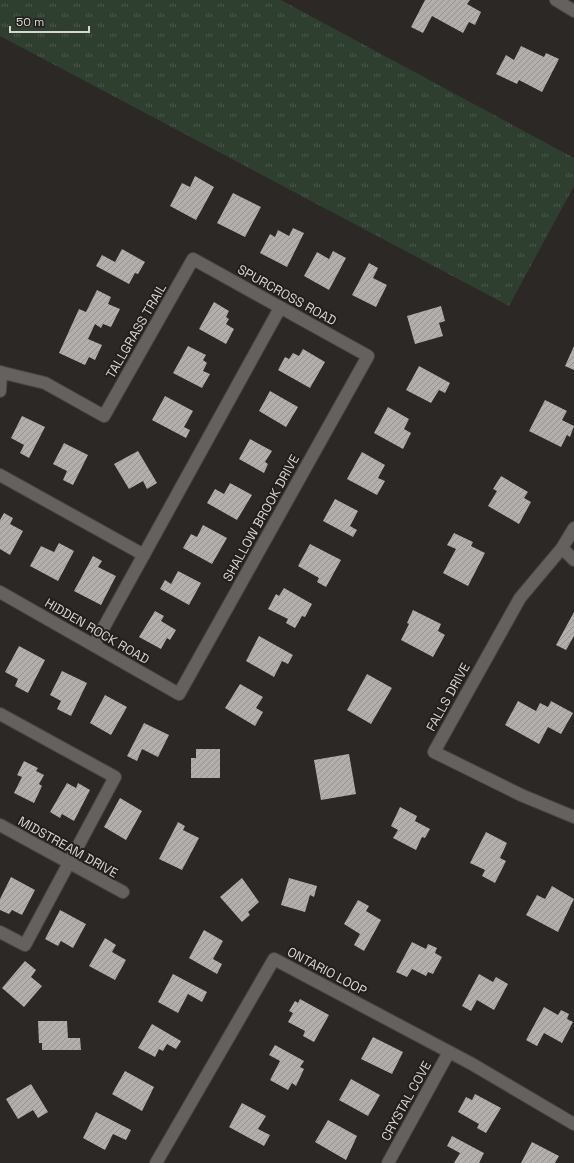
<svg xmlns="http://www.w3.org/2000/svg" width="574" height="1163" font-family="'Space Grotesk',sans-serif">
  <defs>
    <pattern id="grass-tufts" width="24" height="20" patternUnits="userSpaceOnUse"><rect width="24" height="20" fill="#2e3e2f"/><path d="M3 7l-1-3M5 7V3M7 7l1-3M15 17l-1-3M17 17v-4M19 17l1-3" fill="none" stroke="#4c594c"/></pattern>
    <pattern id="building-hatch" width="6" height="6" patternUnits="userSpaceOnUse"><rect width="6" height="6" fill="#b2aeab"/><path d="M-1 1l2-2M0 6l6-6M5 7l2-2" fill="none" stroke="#969290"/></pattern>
  </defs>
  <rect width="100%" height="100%" fill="#2b2826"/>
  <path fill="url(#grass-tufts)" d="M0 0H281L574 158V186L509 306 0 36Z"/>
  <path fill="url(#building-hatch)" d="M425 0H470L467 4 481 12 475 25 469 22 463 33 432 16 423 33 411 27Z
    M521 46 544 57 546 53 559 59 542 92 519 80 517 84 496 74 506 55 514 60Z
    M195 176 214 187 196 220 170 206 182 183 190 187Z
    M233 193 261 207 245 237 217 223Z
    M293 228 304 233 287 267 260 253 270 234 275 237 278 230 289 236Z
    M122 249 145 262 138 274 135 273 129 284 96 266 102 255 115 262Z
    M333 251 346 258 329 290 304 276 317 252 329 259Z
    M369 263 378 268 373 278 387 285 376 307 352 295Z
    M97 290 111 297 108 304 120 309 111 327 103 324 101 328 95 324 88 339 102 345 95 360 89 357 85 365 59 353 79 309 86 312Z
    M214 302 229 311 226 317 229 319 226 324 234 329 226 344 199 329Z
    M441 306 445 321 439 323 443 336 415 344 407 316Z
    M188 346 206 355 203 360 207 363 203 371 210 374 202 388 173 373Z
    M574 346V370L565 366Z
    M303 349 325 362 310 388 278 370 285 357 289 359 293 353 299 356Z
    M419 366 450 383 445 393 439 390 431 403 406 390Z
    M270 391 298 407 286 427 259 411Z
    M165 396 193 411 184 427 190 430 186 438 152 420Z
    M545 400 567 411 562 420 574 426 570 437 567 435 561 447 529 431Z
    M388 407 409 419 404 429 411 433 403 449 374 433Z
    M22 416 45 427 29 458 20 453 24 445 11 438Z
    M250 439 272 451 265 462 268 464 264 473 239 459Z
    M64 443 88 455 73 485 63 480 67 471 53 464Z
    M138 451 157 483 147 489 143 481 129 489 114 464Z
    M362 452 385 465 378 478 385 481 377 495 347 479Z
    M501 476 528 492 524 498 531 502 519 524 488 506 497 491 493 489Z
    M230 483 252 495 237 520 207 503 215 489 224 494Z
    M335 499 358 511 350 526 357 530 353 537 323 521Z
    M4 513 13 518 10 524 23 531 10 555 0 549V520Z
    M203 525 227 538 212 564 183 548 191 534 197 537Z
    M454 533 473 542 471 546 485 553 468 586 443 573 456 549 447 545Z
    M59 543 74 551 58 581 30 566 41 546 54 552Z
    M310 544 341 560 326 587 317 582 319 578 298 566Z
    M93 556 102 561 98 567 116 576 101 605 74 591Z
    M178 571 201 583 189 605 160 589 165 580 171 584Z
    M284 588 312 604 305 617 302 616 295 628 286 623 288 619 268 609 276 594 279 596Z
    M413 610 441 624 438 631 445 635 433 657 401 640 409 624 407 623Z
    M155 611 164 616 161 621 176 630 170 640 167 638 161 649 139 637Z
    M574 612V636L566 650 556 645Z
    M259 636 293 655 288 664 282 661 274 677 246 661Z
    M19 646 45 660 28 693 15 686 18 679 5 672Z
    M62 671 87 683 71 716 57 709 61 701 50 695Z
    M367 674 392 688 371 724 347 710Z
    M240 684 263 697 256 708 263 712 255 726 225 708Z
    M105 695 127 707 111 735 90 723Z
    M518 701 536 711 540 703 548 707 551 701 573 713 561 734 548 727 539 744 505 725Z
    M144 723 169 735 158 757 142 749 137 761 127 756Z
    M196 749H220V778H191V758H196Z
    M349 754 356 794 321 800 314 760Z
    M24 761 38 768 36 771 44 775 39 784 42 786 34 803 14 793 22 777 17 775Z
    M67 783 76 788 78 783 90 790 74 821 62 814 60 818 50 812Z
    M120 798 142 811 126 840 104 827Z
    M400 807 417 816 415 821 430 829 425 838 422 837 416 850 393 838 398 830 391 826Z
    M178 822 185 826 183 830 199 838 182 870 159 859Z
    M486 832 507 843 500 858 506 861 495 883 482 876 485 870 470 863Z
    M11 877 35 890 22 915 12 910 9 914 0 910V899Z
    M242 878 259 902 248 912 250 915 242 922 220 897Z
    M289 878 317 886 314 897 310 895 305 912 281 905Z
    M552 886 574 899 558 932 526 915 537 895 545 899Z
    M358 900 369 906 366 911 381 920 364 951 354 945 360 934 344 924Z
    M60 910 86 924 73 948 61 941 58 946 45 939Z
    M204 930 223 941 213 959 222 964 217 974 189 958Z
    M105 938 116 945 112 952 126 960 115 980 89 966Z
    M412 942 426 949 428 944 437 948 435 953 442 957 433 974 428 972 426 976 412 969 407 977 396 972Z
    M25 961 36 970 31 977 42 986 24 1007 2 988Z
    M173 974 207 992 202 1002 188 994 178 1013 158 1002Z
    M479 974 493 982 496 977 508 984 494 1010 477 1000 471 1011 462 1006Z
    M300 999 329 1015 314 1042 303 1036 305 1031 288 1022 293 1013 289 1011 295 1001 298 1003Z
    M544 1007 558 1015 561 1010 569 1014 567 1019 573 1022 562 1043 544 1033 537 1046 526 1040Z
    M38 1021H67L68 1038H80L81 1050H42V1043H39Z
    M152 1024 181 1041 176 1049 167 1044 163 1051 159 1049 155 1057 138 1048Z
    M373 1037 403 1052 392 1074 361 1059Z
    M275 1045 304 1061 300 1067 304 1069 296 1086 292 1083 288 1090 270 1080 280 1061 269 1055Z
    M125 1071 154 1087 142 1111 112 1094Z
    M351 1079 380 1095 368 1116 339 1100Z
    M31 1084 48 1112 38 1118 33 1110 18 1119 6 1099Z
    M475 1094 501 1108 486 1133 477 1128 479 1124 458 1112 466 1097 472 1100Z
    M242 1103 266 1116 258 1129 270 1135 264 1146 229 1127Z
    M96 1112 131 1130 126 1140 113 1134 105 1150 83 1138Z
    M328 1120 357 1136 346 1160 315 1142Z
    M452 1136 484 1153 479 1163H454L460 1153 447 1146Z
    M532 1142 559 1156 555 1163H521Z"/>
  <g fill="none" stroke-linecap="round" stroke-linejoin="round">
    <g stroke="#474442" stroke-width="14">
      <path id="minor" d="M556 0 574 11
        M0 372 45 383 104 416 193 259 368 356 179 694 0 592
        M0 391 1 372
        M0 475 144 555
        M574 528 562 548 520 598 434 752 521 795 574 817
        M562 548 574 560
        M94 645 280 308
        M0 714 115 777 25 945 0 932
        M0 825 123 892
        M156 1163 274 959 472 1064 574 1124
        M388 1163 449 1052"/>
    </g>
    <use href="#minor" stroke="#65615f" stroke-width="12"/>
  </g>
  <g text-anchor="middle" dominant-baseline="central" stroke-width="4" stroke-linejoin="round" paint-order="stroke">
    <g font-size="13" fill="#d8d6d5" stroke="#221f1d">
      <text transform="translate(287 295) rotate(29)">SPURCROSS ROAD</text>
      <text transform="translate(136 331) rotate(-60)">TALLGRASS TRAIL</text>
      <text transform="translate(261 518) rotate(-61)">SHALLOW BROOK DRIVE</text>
      <text transform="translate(97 631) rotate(30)">HIDDEN ROCK ROAD</text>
      <text transform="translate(448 697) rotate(-61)">FALLS DRIVE</text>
      <text transform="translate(68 847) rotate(29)">MIDSTREAM DRIVE</text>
      <text transform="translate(327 971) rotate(28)">ONTARIO LOOP</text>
      <text transform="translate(406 1101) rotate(-61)">CRYSTAL COVE</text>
    </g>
  </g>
  <path d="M10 26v6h79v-6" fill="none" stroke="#d8d6d5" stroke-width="2"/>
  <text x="16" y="26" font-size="12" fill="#d8d6d5" stroke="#221f1d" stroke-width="3" paint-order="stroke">50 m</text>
</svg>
